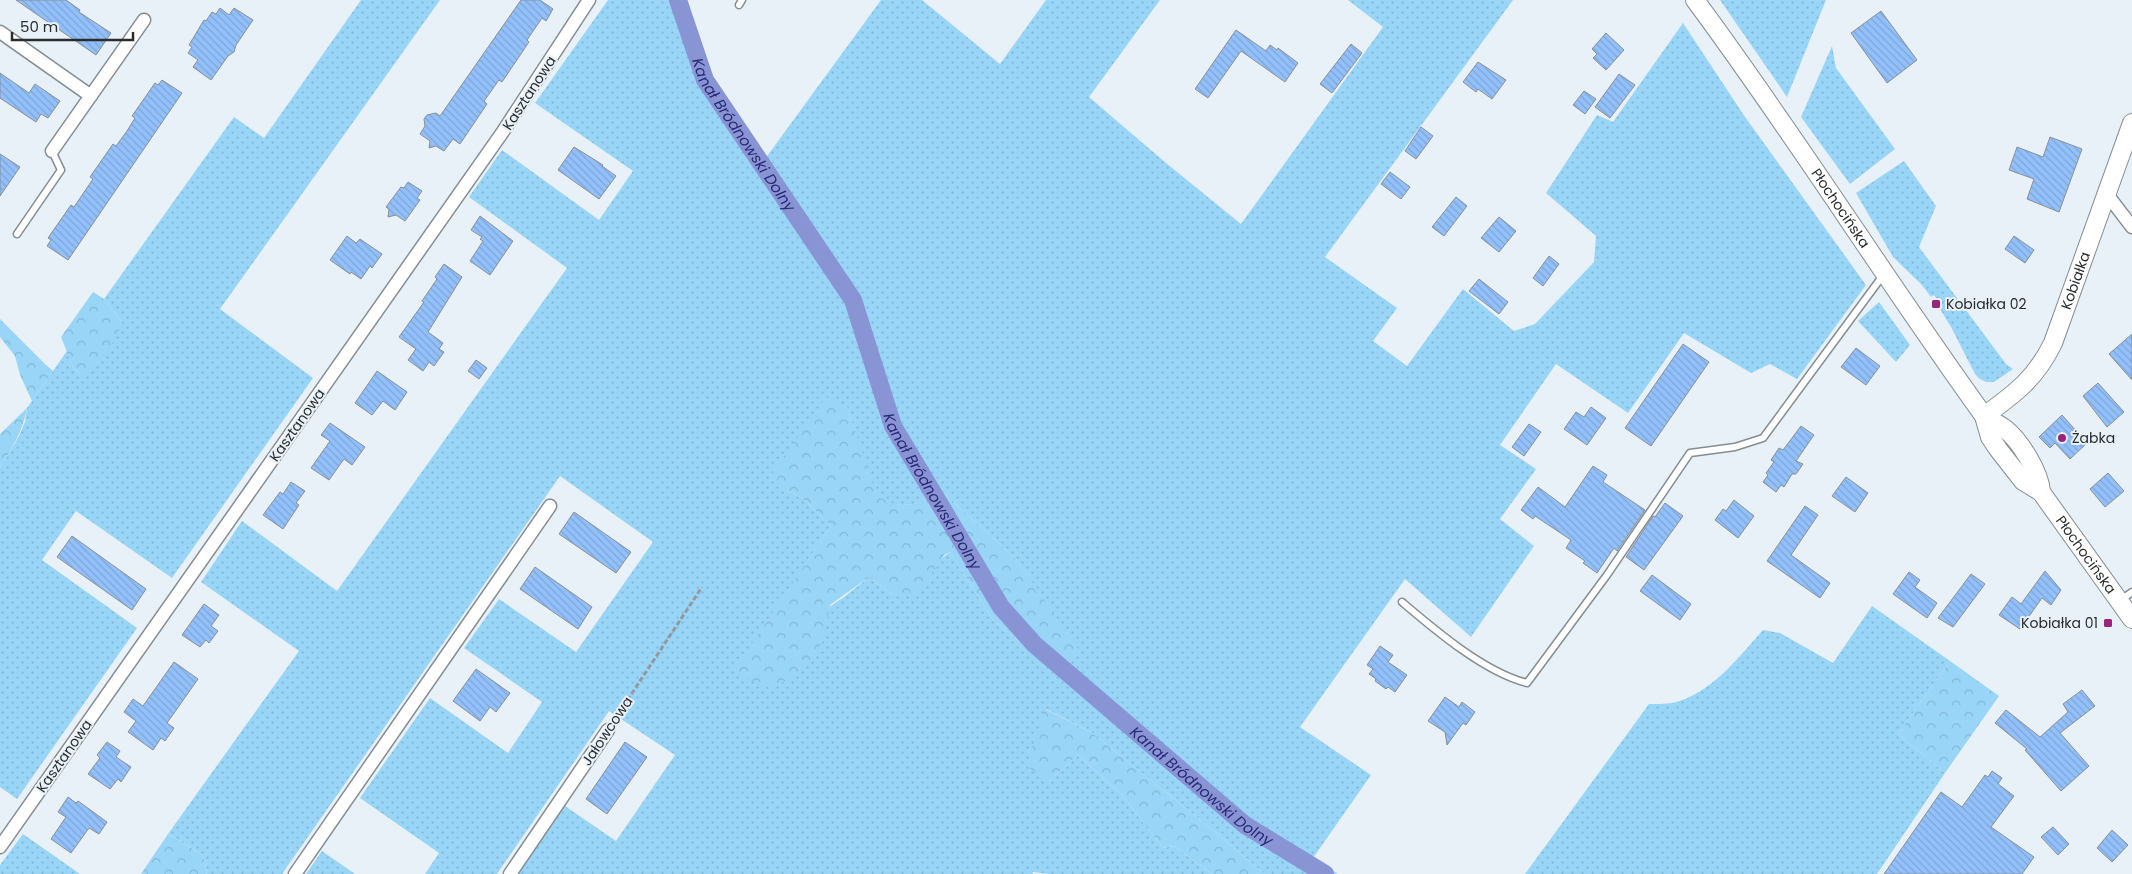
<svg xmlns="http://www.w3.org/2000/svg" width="2132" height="874" font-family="Poppins,sans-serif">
  <defs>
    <pattern id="grass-dots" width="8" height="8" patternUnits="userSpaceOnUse" patternTransform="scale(1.25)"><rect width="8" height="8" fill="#99d5f7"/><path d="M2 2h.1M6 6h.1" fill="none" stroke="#84b7d4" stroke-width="1.8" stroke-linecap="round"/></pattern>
    <pattern id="forest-crowns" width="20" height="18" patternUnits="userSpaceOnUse" patternTransform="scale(1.25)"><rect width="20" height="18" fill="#99d5f7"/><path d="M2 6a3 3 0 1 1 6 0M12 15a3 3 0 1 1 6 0" fill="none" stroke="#84b7d4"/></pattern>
    <pattern id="building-back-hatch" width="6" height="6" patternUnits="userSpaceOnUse" patternTransform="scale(1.25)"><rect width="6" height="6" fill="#92c0fa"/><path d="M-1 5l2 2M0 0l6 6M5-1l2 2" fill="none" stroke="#7ea5d7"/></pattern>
  </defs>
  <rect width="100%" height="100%" fill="#e8f1f7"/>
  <path fill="url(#grass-dots)" fill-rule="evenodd" d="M361 0H440L220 309 313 378 172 578 76 511 42 560 137 628 17 799 0 787V468L18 438 25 422 27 408 67 351 73 367 80 374 122 322 104 299 234 117 264 138Z
    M608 0H685L718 91 765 159 881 0H922L1000 64 1046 0H1160L1089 97 1166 163 1241 224 1383 27 1348 0H1513L1325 257 1397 308 1373 341 1407 366 1463 289 1514 331 1535 324 1594 262 1596 236 1546 193 1597 115 1613 122 1683 23 1743 114 1866 285 1797 379 1770 364 1751 373 1684 333 1628 413 1556 364 1500 445 1536 469 1500 519 1534 546 1471 637 1405 579 1300 727 1371 775 1313 858 1338 874H1264L1219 835 1091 732 1046 709 1049 781 1078 755 1122 795 1163 848 1174 846 1212 874H1048L1032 872 1033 874H518L565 806 616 841 675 755 609 711 497 874H425L439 853 360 798 430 698 508 753 542 702 464 648 499 599 576 652 653 542 560 476 282 874H206L207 872 203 855 168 834 299 651 201 582 242 521 337 591 567 268 469 197 502 150 599 220 633 171 535 103ZM847 407 876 496C881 498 886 502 891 503 908 509 929 500 945 494L1016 559 1080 653 1057 673 993 620 950 552 893 595 869 577 844 597 735 670 831 526 806 501 787 490Z
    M1720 0H1826L1787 97Z
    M1832 46 1836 68 1895 149 1850 184 1801 117Z
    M1904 161 1936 206 1919 247 2006 364 2013 369 1994 382H1986L1980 379 1975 374 1951 327 1940 309 1942 307 1934 295 1931 297 1922 285 1893 257 1856 193Z
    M1879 302 1910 345 1896 362 1858 321Z
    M1872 606 1950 661 1898 734 1945 773 1877 874H1525L1649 704C1656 704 1665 704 1672 703 1710 695 1739 657 1763 630L1780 633 1833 663Z
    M23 834 80 874H0V865Z
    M322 851 355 874H306Z"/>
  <path fill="url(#forest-crowns)" d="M93 292 104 299 122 322 114 341 88 373 80 374 73 367 61 337Z
    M0 319 46 365 53 371 32 401 20 375 15 356 0 337Z
    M826 397 847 407 877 496C903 511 918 504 945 494L1016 559 1081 653 1057 673 993 620 950 552 944 555 918 594 893 595 869 577 830 605 823 641 809 661 792 678 770 688 752 681 734 670 831 526 806 501 787 490 771 475Z
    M27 408C23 431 12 448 0 468V434Z
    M1950 661 1999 696 1945 773 1898 734Z
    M1045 709 1091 732 1219 835 1264 874H1212L1174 846 1163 848 1122 795 1078 755 1049 781 1026 766Z
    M168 834 203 855 207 872 206 874H141Z"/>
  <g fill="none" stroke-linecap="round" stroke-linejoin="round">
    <path stroke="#8994d5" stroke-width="18" id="s1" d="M678 0 705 80 853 300 893 426 1001 607 1034 644 1245 825 1325 874"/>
  </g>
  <path fill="url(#building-back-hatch)" stroke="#8a8f96" d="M16 0H66L80 10 79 12 111 33 96 55Z
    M521 0H540L553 9 546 21 542 18 527 40 529 42 502 82 499 80 484 101 487 104 460 144 453 139 444 151 436 146 429 148 430 141 420 134 425 126 424 119 427 115 436 113 440 116Z
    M220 8 229 15 234 8 253 20 236 45 234 52 228 56 211 80 193 67 198 60 188 53 192 47 189 45 204 20 206 21 212 12 216 14Z
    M1881 11 1917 60 1887 83 1851 33Z
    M1236 30 1266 51 1270 45 1277 50 1278 48 1298 63 1285 82 1241 51 1208 98 1195 89Z
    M1606 33 1624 50 1606 70 1593 58 1597 54 1592 49Z
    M1351 44 1362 53 1332 93 1320 84Z
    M1478 62 1506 80 1492 99 1478 89 1476 92 1463 82Z
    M0 73 29 93 35 84 60 101 48 118 41 114 36 122 0 98Z
    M1619 74 1635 85 1610 118 1595 107Z
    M162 80 182 93 68 260 47 246 51 240 48 238 71 205 74 207 93 179 90 177 113 144 116 146 127 131 135 118 132 116 155 83 158 85Z
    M1584 91 1596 99 1585 114 1573 105Z
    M1421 127 1433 136 1416 159 1405 151Z
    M2050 137 2082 149 2059 212 2027 199 2034 179 2009 170 2017 147 2043 157Z
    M574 147 603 165 602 166 616 176 599 199 558 170Z
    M0 154 20 167 0 196Z
    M1390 172 1410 187 1401 199 1381 184Z
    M408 182 422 191 417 198 420 200 405 221 396 215 388 217 389 209 386 207 401 187 404 188Z
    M1456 197 1467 206 1444 236 1432 227Z
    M480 216 513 241 490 275 470 261 483 241 480 239 482 237 471 230Z
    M1499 217 1516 231 1499 252 1481 238Z
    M347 236 356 243 360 239 382 254 372 268 370 266 361 279 351 272 350 274 330 260Z
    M2014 236 2034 250 2025 263 2005 249Z
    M1549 256 1559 264 1543 286 1533 278Z
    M444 264 462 277 428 332 443 343 439 349 444 352 434 366 429 362 423 371 408 360 416 349 399 337 424 302 422 301 437 279 435 277Z
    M1479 279 1508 302 1499 314 1469 291Z
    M2132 334V380L2109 354Z
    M1683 344 1709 362 1651 446 1625 428Z
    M1856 348 1880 366 1866 385 1841 367Z
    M476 360 487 368 479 379 468 371Z
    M377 371 407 392 395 410 383 401 372 415 355 403Z
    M2098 383 2124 412 2107 427 2083 396Z
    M1591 407 1606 418 1587 445 1564 429 1576 412 1584 417Z
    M2062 415 2087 443 2070 459 2055 443 2050 448 2039 437Z
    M330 423 365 447 352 465 344 459 329 480 311 468 330 441 321 435Z
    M1529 424 1541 432 1524 456 1512 447Z
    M1801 426 1814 435 1796 461 1803 464 1796 474H1792L1784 487 1781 485 1776 492 1763 482 1768 475 1766 473 1774 462 1771 460 1779 448 1783 450Z
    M1593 466 1607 475 1603 482 1645 510 1617 551 1614 548 1597 573 1583 563 1585 561 1566 548 1571 540 1535 516 1533 519 1521 510 1538 487 1565 507Z
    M2108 473 2124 491 2105 507 2090 489Z
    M1846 477 1868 493 1855 512 1832 496Z
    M291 482 305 491 296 503 299 505 283 529 263 515 280 492 283 494Z
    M1734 500 1754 516 1738 538 1715 520 1723 509 1726 511Z
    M1665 503 1683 516 1644 570 1626 557 1653 516 1655 517Z
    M1805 506 1818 515 1791 555 1830 583 1820 598 1767 561Z
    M574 512 631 552 616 573 559 534Z
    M72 536 146 589 132 610 57 557Z
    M535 567 592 607 578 629 520 589Z
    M2045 571 2061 590 2051 605 2042 598 2020 629 1999 615 2012 597 2021 604Z
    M1909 572 1920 580 1915 587 1937 603 1927 618 1893 594Z
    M1971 574 1985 584 1953 627 1938 618Z
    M1652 575 1691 604 1680 620 1640 591Z
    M204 604 219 615 211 626 218 631 209 643 206 640 200 647 182 635Z
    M1380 646 1393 655 1388 662 1407 675 1395 692 1388 687 1386 689 1375 681 1376 679 1369 674 1373 669 1367 665Z
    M174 662 198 679 167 723 174 728 165 741 161 738 153 750 128 732 136 721 124 712 133 699 143 706Z
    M476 669 510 693 496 712 490 707 480 721 453 701Z
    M2082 690 2095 706 2060 733 2089 766 2061 791 2025 750 2027 749 1995 723 2006 710 2040 737 2068 712 2063 704Z
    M1445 697 1459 707 1462 702 1475 712 1466 725 1463 723 1447 745 1445 732 1428 721Z
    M107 742 120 751 116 757 131 767 121 782 118 779 110 789 88 774 100 758 97 755Z
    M625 742 647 757 607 814 586 799Z
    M1992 771 2002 778 1998 784 2014 796 1991 827 2034 857 2022 874H1884L1941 792 1962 807 1985 775 1988 777Z
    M68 797 76 803 78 801 107 822 99 834 89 828 71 853 51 839 66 817 58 812Z
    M2053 827 2069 844 2058 855 2041 837Z
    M2112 830 2128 845 2112 862 2097 848Z"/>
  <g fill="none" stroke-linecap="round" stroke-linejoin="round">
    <g stroke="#858d92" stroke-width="9">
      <path id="lane" d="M739 5 742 0
        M17 234 61 170 52 151
        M2121 600 2132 592
        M1402 602C1435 630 1484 672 1527 683L1607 575 1690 453 1735 447 1763 438 1884 274"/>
    </g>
    <g stroke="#858d92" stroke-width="15">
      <path id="street" d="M0 32 91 96
        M52 151 144 20
        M2106 193 2132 227
        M0 847 502 133 589 0
        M295 874 550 506
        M510 874 608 730"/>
    </g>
    <g stroke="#858d92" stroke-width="20">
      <g id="secondary">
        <path id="s2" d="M1695 0C1796 136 1885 279 1984 416L1990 437 1998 449 2023 481 2041 492"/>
        <path id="s3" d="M1984 416C2016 393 2036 378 2053 343L2132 123"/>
        <path id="s4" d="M1984 416C1991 420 1998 424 2004 428 2020 440 2040 473 2041 492L2132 619"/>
      </g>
    </g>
    <path stroke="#93999e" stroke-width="3" stroke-dasharray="5 2.5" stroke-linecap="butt" d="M615 719 702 587"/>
    <use href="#lane" stroke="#fff" stroke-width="6"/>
    <use href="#street" stroke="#fff" stroke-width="12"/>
    <use href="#secondary" stroke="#fff" stroke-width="18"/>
  </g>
  <g fill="#9b237c" stroke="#e8f1f7" stroke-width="2">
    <rect x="1931" y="299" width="10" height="10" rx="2.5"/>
    <circle cx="2062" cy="438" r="5"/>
    <rect x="2103" y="618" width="10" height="10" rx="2.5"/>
  </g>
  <g text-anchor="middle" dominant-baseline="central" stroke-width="4" stroke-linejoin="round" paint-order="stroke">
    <g font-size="14" fill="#282c2e" stroke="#e8f1f7">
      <text transform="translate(529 93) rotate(-57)">Kasztanowa</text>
      <text stroke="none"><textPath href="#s2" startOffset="254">Płochocińska</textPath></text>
      <text stroke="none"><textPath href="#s3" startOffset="168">Kobiałka</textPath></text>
      <text transform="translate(297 425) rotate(-55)">Kasztanowa</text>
      <text stroke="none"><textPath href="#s4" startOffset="176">Płochocińska</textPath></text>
      <text transform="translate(607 731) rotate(-56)">Jałowcowa</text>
      <text transform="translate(64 756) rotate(-55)">Kasztanowa</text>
    </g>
    <g font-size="14" fill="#282c2e" stroke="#e8f1f7" text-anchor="start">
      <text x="1946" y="304">Kobiałka 02</text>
      <text x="2072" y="438">Żabka</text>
      <text x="2098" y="623" text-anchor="end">Kobiałka 01</text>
    </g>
    <g font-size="15" font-style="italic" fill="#292975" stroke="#e8f1f7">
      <text stroke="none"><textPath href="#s1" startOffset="151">Kanał Bródnowski Dolny</textPath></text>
      <text stroke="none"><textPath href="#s1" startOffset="558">Kanał Bródnowski Dolny</textPath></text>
      <text stroke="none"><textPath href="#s1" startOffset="962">Kanał Bródnowski Dolny</textPath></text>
    </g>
  </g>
  <path d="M12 32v8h121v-8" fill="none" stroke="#282c2e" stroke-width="2.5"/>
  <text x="20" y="32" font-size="15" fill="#282c2e" stroke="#e8f1f7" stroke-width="4" paint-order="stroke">50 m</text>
</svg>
